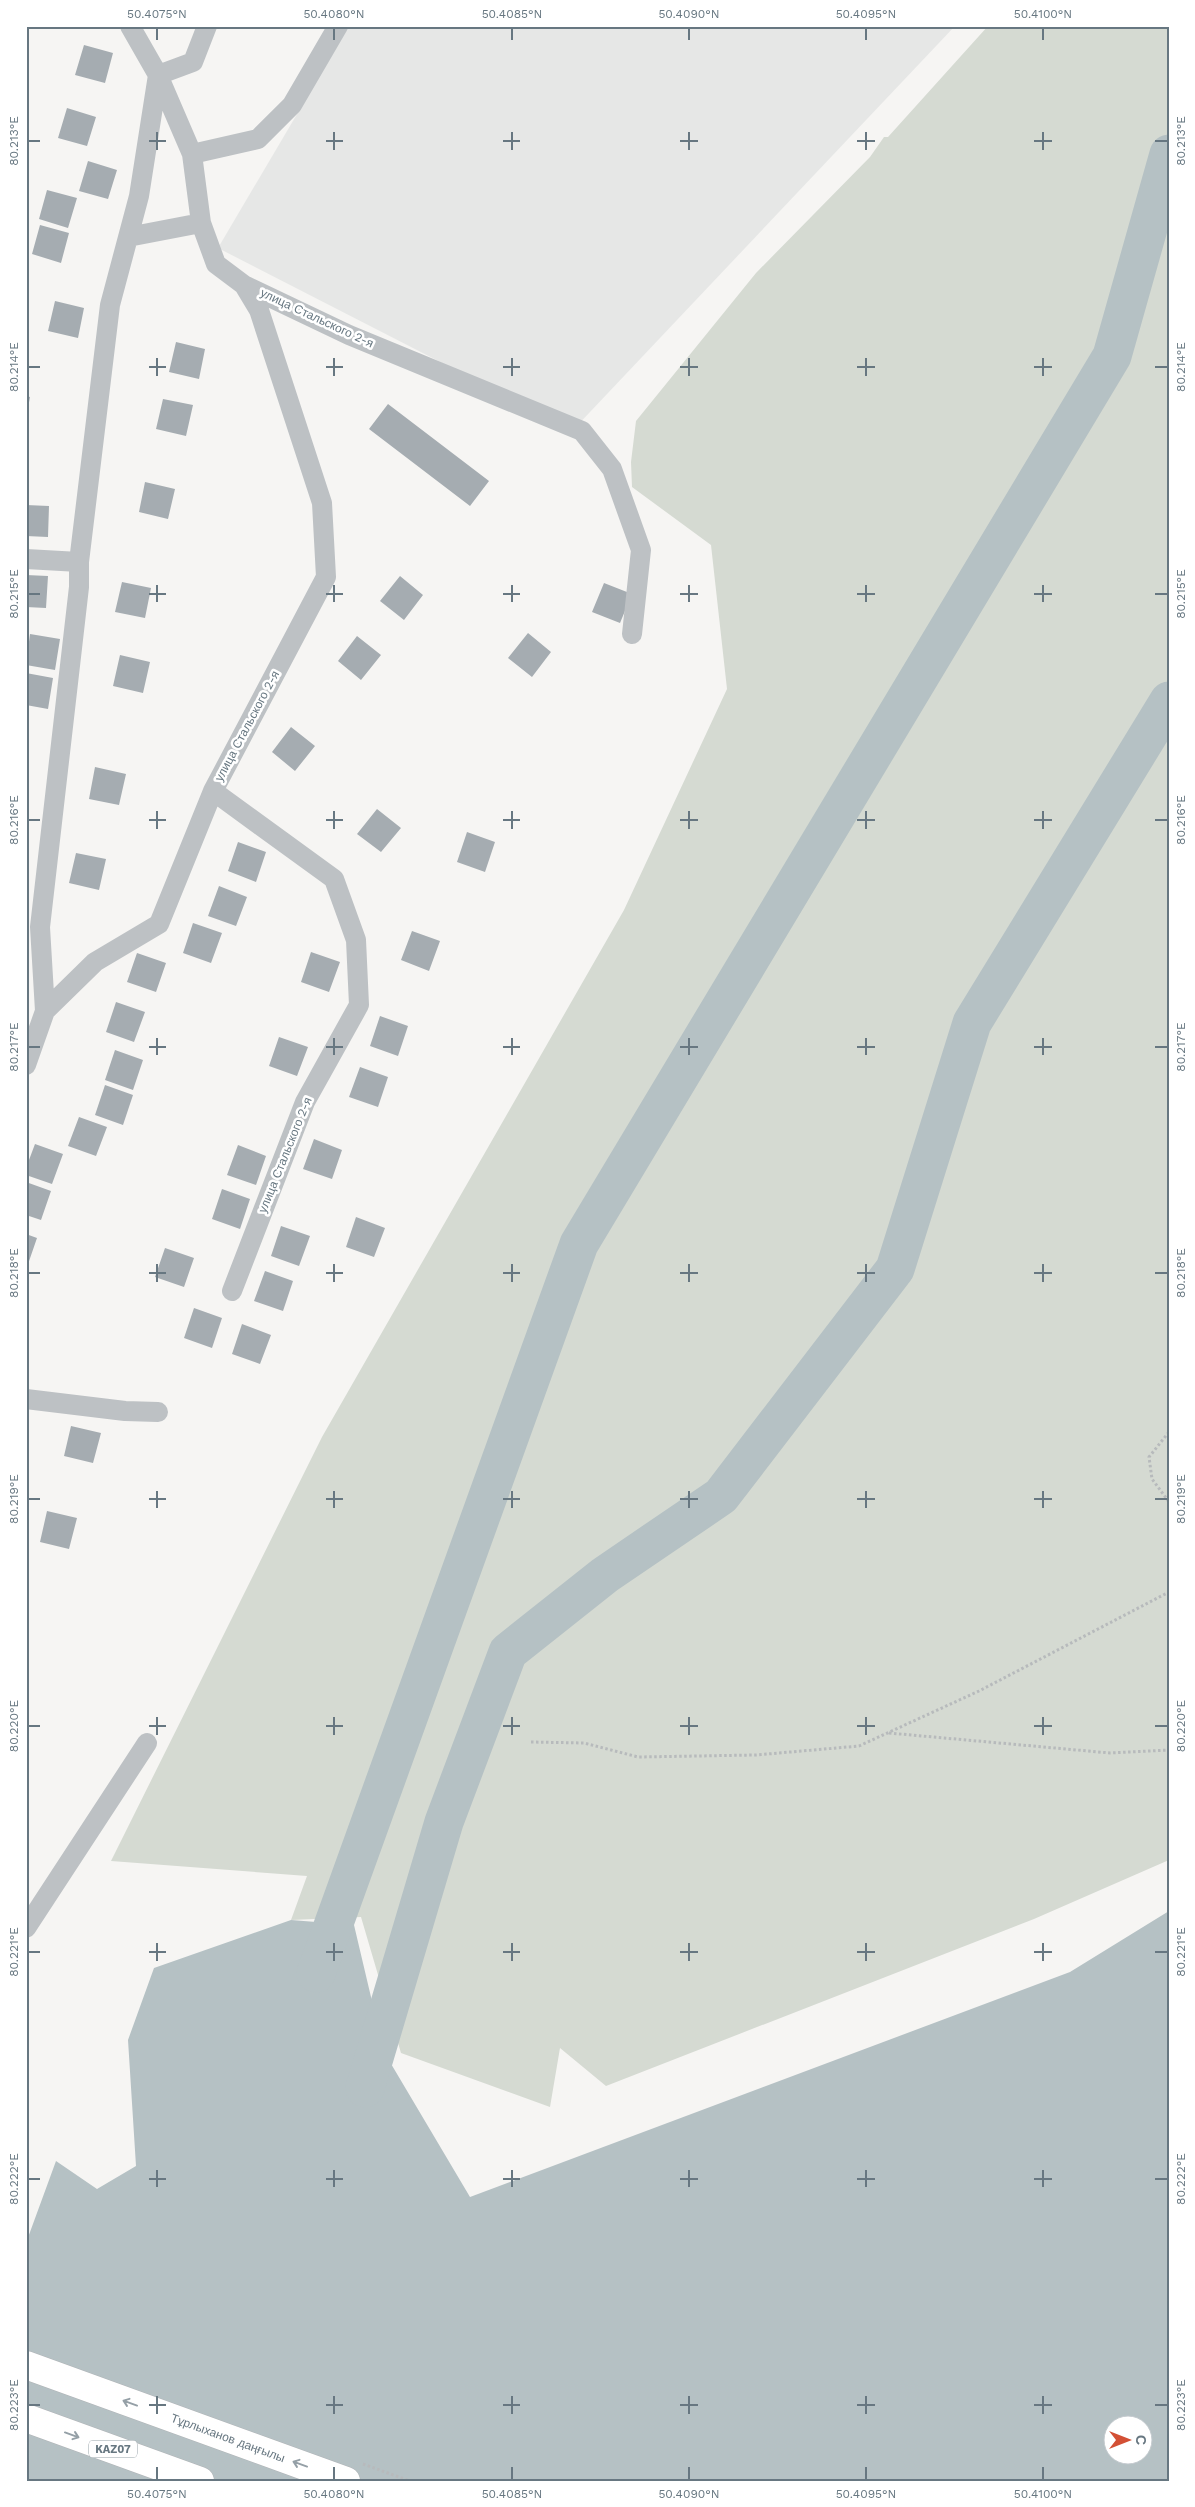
<svg xmlns="http://www.w3.org/2000/svg" width="1195" height="2507" font-family="'Work Sans',sans-serif">
  <rect width="100%" height="100%" fill="#f6f5f3"/>
  <path fill="#e6e7e6" d="M349 26H955L573 430 218 248Z"/>
  <path fill="#d5dad2" d="M988 26H1169V1860L1034 1919 606 2086 560 2048 550 2107 401 2053 361 1917 291 1920 307 1876 111 1861 322 1437 624 910 727 689 711 545 632 487 631 462 636 421 756 273 870 157 884 137H888Z"/>
  <path fill="#b5c1c4" fill-rule="evenodd" d="M1169 1911V2481H26V2243L56 2161 97 2189 136 2166 128 2040 154 1968 291 1920 354 1925 384 2052 470 2197 1070 1972ZM1112 2424H1142V2454H1112Z"/>
  <g fill="none" stroke-linecap="round" stroke-linejoin="round">
    <path stroke="#b5c1c4" stroke-width="39" d="M316 1973 579 1244 1112 356 1169 154
      M365 2088 444 1822 508 1652 605 1575 721 1496 895 1269 972 1023 1169 701"/>
  </g>
  <path fill="#a5acb1" d="M84 45 113 53 105 83 75 75Z
    M67 108 96 117 87 146 58 138Z
    M88 161 117 170 108 199 79 191Z
    M47 190 77 198 68 228 39 219Z
    M40 225 69 233 61 263 32 254Z
    M55 301 84 308 78 338 48 331Z
    M176 342 205 349 199 379 169 372Z
    M26 396 30 397 27 413H26Z
    M163 399 193 405 186 436 156 429Z
    M388 404 489 481 470 506 369 429Z
    M145 482 175 489 168 519 139 512Z
    M26 505 49 506 48 537 26 536Z
    M26 575 48 576 46 608 26 607Z
    M400 576 423 595 404 620 380 601Z
    M122 582 151 588 145 618 115 612Z
    M604 583 632 594 620 623 592 612Z
    M528 633 551 652 532 677 508 658Z
    M30 634 60 639 55 670 26 665Z
    M357 636 381 655 361 680 338 661Z
    M120 655 150 662 143 693 113 686Z
    M26 673 53 678 48 709 26 705Z
    M291 727 315 746 295 771 272 752Z
    M95 767 126 774 119 805 89 799Z
    M377 809 401 828 381 852 357 834Z
    M467 832 495 842 485 872 457 862Z
    M238 842 266 852 256 882 228 871Z
    M76 853 106 859 99 890 69 883Z
    M219 886 247 897 236 926 208 916Z
    M193 923 222 933 211 963 183 953Z
    M412 931 440 941 429 971 401 960Z
    M311 952 340 962 329 992 301 982Z
    M137 953 166 963 156 992 127 982Z
    M116 1002 145 1012 134 1042 106 1032Z
    M380 1016 408 1026 398 1056 370 1046Z
    M279 1037 308 1047 297 1076 269 1066Z
    M115 1050 143 1060 133 1090 105 1080Z
    M360 1067 388 1077 378 1107 349 1097Z
    M105 1085 133 1095 123 1125 95 1115Z
    M79 1117 107 1127 96 1156 68 1146Z
    M314 1139 342 1150 332 1179 303 1169Z
    M35 1144 63 1154 52 1184 26 1175V1168Z
    M238 1145 266 1156 256 1185 227 1175Z
    M26 1182 51 1191 41 1220 26 1215Z
    M222 1189 250 1199 240 1229 212 1219Z
    M356 1217 385 1228 374 1257 346 1247Z
    M281 1226 310 1236 299 1266 271 1256Z
    M26 1234 37 1238 27 1267H26Z
    M165 1248 194 1258 184 1287 155 1277Z
    M265 1271 293 1281 283 1311 254 1301Z
    M194 1308 222 1318 212 1348 184 1338Z
    M242 1324 271 1335 260 1364 232 1354Z
    M71 1426 101 1433 93 1463 64 1456Z
    M47 1511 77 1518 69 1549 40 1542Z"/>
  <g fill="none" stroke-linecap="round" stroke-linejoin="round">
    <g stroke="#b0b4b7" stroke-width="29">
      <path id="highway" d="M26 2365 346 2481
        M26 2418 200 2481"/>
    </g>
    <path stroke="#b7babc" stroke-width="3" stroke-dasharray="2.5 2.5" stroke-linecap="butt" d="M1169 1432 1149 1457 1152 1479 1169 1502
      M889 1733 1110 1753 1169 1750
      M531 1742 584 1743 638 1757 756 1755 859 1746 979 1691 1169 1592
      M363 2464 410 2481"/>
    <path stroke="#bdc1c4" stroke-width="20" d="M130 26 158 75 192 154 201 223 216 264 244 285 349 335 582 431 612 469 641 550 632 634
      M192 154 258 139 292 105 338 26
      M128 237 201 223
      M26 559 79 562
      M213 791 334 879 356 940 359 1005 305 1102 232 1291
      M45 1011 95 962 159 924 213 791 326 577 322 503 259 310 244 285
      M26 1065 45 1011 40 927 79 587V562L110 305 139 196 158 75 193 62 207 26
      M26 1399 125 1411 158 1412
      M26 1928 147 1743"/>
    <use href="#highway" stroke="#fff" stroke-width="28"/>
  </g>
  <defs><path id="oneway-shaft" d="M-6 0H5M1.5-3L5.5 0L1.5 3" fill="none" stroke-width="1.6" stroke-linecap="round" stroke-linejoin="round" transform="scale(1.25)"/></defs>
  <g stroke="#95a0a7">
    <use href="#oneway-shaft" transform="translate(130 2403) rotate(-160)"/>
    <use href="#oneway-shaft" transform="translate(72 2435) rotate(20)"/>
    <use href="#oneway-shaft" transform="translate(300 2464) rotate(-160)"/>
  </g>
  <path fill="none" stroke="#677781" stroke-width="2" d="M157 28V40M334 28V40M512 28V40M689 28V40M866 28V40M1043 28V40M157 132V150M334 132V150M512 132V150M689 132V150M866 132V150M1043 132V150M28 141H40M149 141H166M326 141H343M503 141H520M680 141H698M857 141H875M1034 141H1052M1155 141H1168M157 358V376M334 358V376M512 358V376M689 358V376M866 358V376M1043 358V376M28 367H40M149 367H166M326 367H343M503 367H520M680 367H698M857 367H875M1034 367H1052M1155 367H1168M157 585V602M334 585V602M512 585V602M689 585V602M866 585V602M1043 585V602M28 594H40M149 594H166M326 594H343M503 594H520M680 594H698M857 594H875M1034 594H1052M1155 594H1168M157 811V829M334 811V829M512 811V829M689 811V829M866 811V829M1043 811V829M28 820H40M149 820H166M326 820H343M503 820H520M680 820H698M857 820H875M1034 820H1052M1155 820H1168M157 1038V1055M334 1038V1055M512 1038V1055M689 1038V1055M866 1038V1055M1043 1038V1055M28 1047H40M149 1047H166M326 1047H343M503 1047H520M680 1047H698M857 1047H875M1034 1047H1052M1155 1047H1168M157 1264V1282M334 1264V1282M512 1264V1282M689 1264V1282M866 1264V1282M1043 1264V1282M28 1273H40M149 1273H166M326 1273H343M503 1273H520M680 1273H698M857 1273H875M1034 1273H1052M1155 1273H1168M157 1491V1508M334 1491V1508M512 1491V1508M689 1491V1508M866 1491V1508M1043 1491V1508M28 1499H40M149 1499H166M326 1499H343M503 1499H520M680 1499H698M857 1499H875M1034 1499H1052M1155 1499H1168M157 1717V1735M334 1717V1735M512 1717V1735M689 1717V1735M866 1717V1735M1043 1717V1735M28 1726H40M149 1726H166M326 1726H343M503 1726H520M680 1726H698M857 1726H875M1034 1726H1052M1155 1726H1168M157 1943V1961M334 1943V1961M512 1943V1961M689 1943V1961M866 1943V1961M1043 1943V1961M28 1952H40M149 1952H166M326 1952H343M503 1952H520M680 1952H698M857 1952H875M1034 1952H1052M1155 1952H1168M157 2170V2187M334 2170V2187M512 2170V2187M689 2170V2187M866 2170V2187M1043 2170V2187M28 2179H40M149 2179H166M326 2179H343M503 2179H520M680 2179H698M857 2179H875M1034 2179H1052M1155 2179H1168M157 2396V2414M334 2396V2414M512 2396V2414M689 2396V2414M866 2396V2414M1043 2396V2414M28 2405H40M149 2405H166M326 2405H343M503 2405H520M680 2405H698M857 2405H875M1034 2405H1052M1155 2405H1168M157 2467V2480M334 2467V2480M512 2467V2480M689 2467V2480M866 2467V2480M1043 2467V2480"/>
  <g text-anchor="middle" dominant-baseline="central" stroke-width="5" stroke-linejoin="round" paint-order="stroke">
    <rect fill="#fff" stroke="#95a0a7" stroke-width="1" x="89" y="2440.5" width="48" height="17" rx="4"/>
    <g font-size="11" font-weight="bold" fill="#677781">
      <text x="113" y="2449">KAZ07</text>
    </g>
    <g font-size="12" fill="#677781" stroke="#fff">
      <text transform="translate(317 318) rotate(25)">улица Стальского 2-я</text>
      <text transform="translate(247 726) rotate(-62)">улица Стальского 2-я</text>
      <text transform="translate(285 1155) rotate(-68)">улица Стальского 2-я</text>
      <text transform="translate(228 2438) rotate(20)">Тұрлыханов даңғылы</text>
    </g>
  </g>
  <rect width="1195" height="2507" fill="none" stroke="#ffffff" stroke-width="55"/>
  <g transform="translate(1128 2440) rotate(90)"><circle r="24" fill="#ffffff" stroke="#c2c9cd"/>
  <path d="M0-4L9 19L0 12L-9 19Z" fill="#d35035"/>
  <text y="-8" font-size="14" font-weight="bold" text-anchor="middle" fill="#677781">С</text>
  </g>
  <rect x="28" y="28" width="1140" height="2452" fill="none" stroke="#677781" stroke-width="2"/>
  <g font-size="12" text-anchor="middle" fill="#677781">
    <text x="157" y="18">50.4075°N</text>
    <text x="334" y="18">50.4080°N</text>
    <text x="512" y="18">50.4085°N</text>
    <text x="689" y="18">50.4090°N</text>
    <text x="866" y="18">50.4095°N</text>
    <text x="1043" y="18">50.4100°N</text>
    <text transform="translate(1181 141) rotate(-90)" y="4">80.213°E</text>
    <text transform="translate(14 141) rotate(-90)" y="4">80.213°E</text>
    <text transform="translate(1181 367) rotate(-90)" y="4">80.214°E</text>
    <text transform="translate(14 367) rotate(-90)" y="4">80.214°E</text>
    <text transform="translate(1181 594) rotate(-90)" y="4">80.215°E</text>
    <text transform="translate(14 594) rotate(-90)" y="4">80.215°E</text>
    <text transform="translate(1181 820) rotate(-90)" y="4">80.216°E</text>
    <text transform="translate(14 820) rotate(-90)" y="4">80.216°E</text>
    <text transform="translate(1181 1047) rotate(-90)" y="4">80.217°E</text>
    <text transform="translate(14 1047) rotate(-90)" y="4">80.217°E</text>
    <text transform="translate(14 1273) rotate(-90)" y="4">80.218°E</text>
    <text transform="translate(1181 1273) rotate(-90)" y="4">80.218°E</text>
    <text transform="translate(1181 1499) rotate(-90)" y="4">80.219°E</text>
    <text transform="translate(14 1499) rotate(-90)" y="4">80.219°E</text>
    <text transform="translate(1181 1726) rotate(-90)" y="4">80.220°E</text>
    <text transform="translate(14 1726) rotate(-90)" y="4">80.220°E</text>
    <text transform="translate(14 1952) rotate(-90)" y="4">80.221°E</text>
    <text transform="translate(1181 1952) rotate(-90)" y="4">80.221°E</text>
    <text transform="translate(14 2179) rotate(-90)" y="4">80.222°E</text>
    <text transform="translate(1181 2179) rotate(-90)" y="4">80.222°E</text>
    <text transform="translate(1181 2405) rotate(-90)" y="4">80.223°E</text>
    <text transform="translate(14 2405) rotate(-90)" y="4">80.223°E</text>
    <text x="157" y="2498">50.4075°N</text>
    <text x="334" y="2498">50.4080°N</text>
    <text x="512" y="2498">50.4085°N</text>
    <text x="689" y="2498">50.4090°N</text>
    <text x="866" y="2498">50.4095°N</text>
    <text x="1043" y="2498">50.4100°N</text>
  </g>
</svg>
